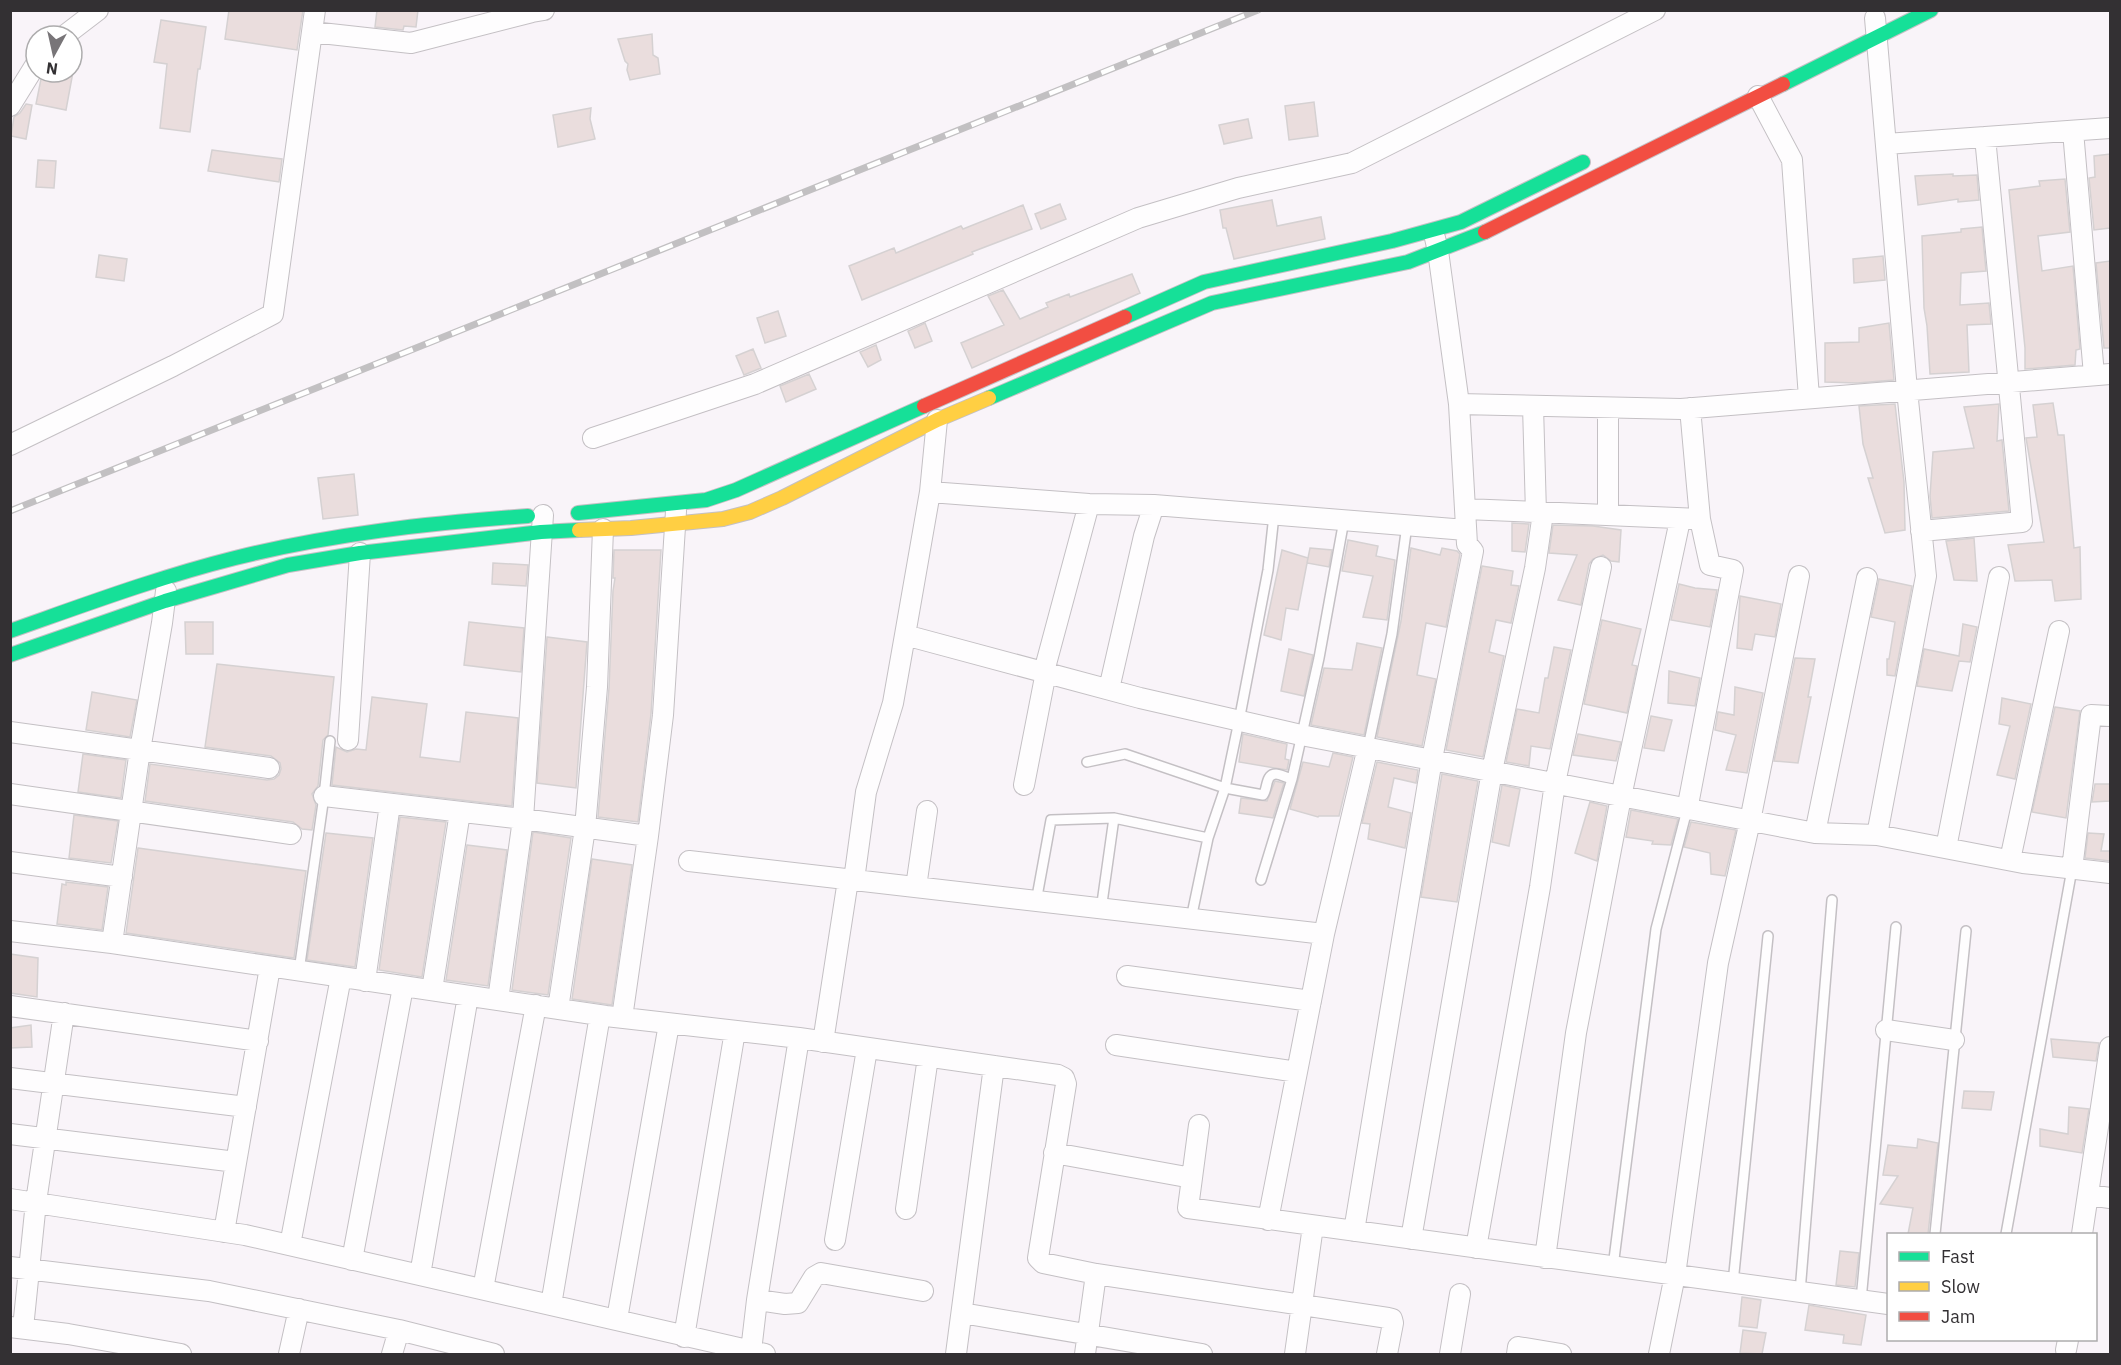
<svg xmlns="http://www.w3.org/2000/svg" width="2121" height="1365" font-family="'IBM Plex Sans',sans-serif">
  <rect width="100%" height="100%" fill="#f9f4f9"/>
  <path fill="#eadddd" stroke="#d5d1d2" stroke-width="1.5" d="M229 10H303L297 50 225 39Z
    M377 10H418L416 27 404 26 403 30 375 27Z
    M161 20 206 27 200 69H198L190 132 160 128 167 64 154 62Z
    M652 34 653 55 658 58 660 74 630 80 627 70 628 64 625 61 618 39Z
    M45 72H73L66 110 36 104 41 79Z
    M1314 102 1318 136 1289 140 1285 106Z
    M26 104 32 105 26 139 11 136 14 117 20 113Z
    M591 108 590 119 595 139 558 147 553 115Z
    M1248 119 1252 138 1224 144 1219 125Z
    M212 150 282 159 279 182 208 171Z
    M2110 154V228L2094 230 2089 178 2095 177 2094 156Z
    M38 160 56 161 54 188 36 187Z
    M1953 174V176L1977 175 1979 200 1958 202V199L1918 205 1915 176Z
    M2065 179 2070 232 2038 236 2042 271 2073 266 2080 349 2076 350 2075 365 2025 369V348L2009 190 2040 186 2039 181Z
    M1272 200 1277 226 1321 217 1325 239 1234 259 1226 228H1223L1220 210Z
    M1060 204 1066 219 1041 229 1035 214Z
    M1023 205 1032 229 972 252 973 254 862 300 849 266 894 248 896 253 961 226 963 229Z
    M1982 227 1986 271 1961 273 1960 305 1989 303 1991 324 1967 325 1969 372 1930 374 1927 326 1924 308 1922 236 1961 232V229Z
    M99 255 127 259 124 281 96 277Z
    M1883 256 1885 280 1854 283 1853 259Z
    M2110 261V348H2104L2096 263Z
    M1132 274 1140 293 972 368 961 343 1004 325 988 296 1003 290 1020 319 1048 307 1046 303 1069 294 1070 297Z
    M778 311 786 336 765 343 757 318Z
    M925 323 932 341 915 348 908 331Z
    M1889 323 1894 380 1857 383 1825 382V343L1859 342V328Z
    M876 345 881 360 868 367 860 352Z
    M753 349 761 368 744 375 736 356Z
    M809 374 816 389 786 402 780 386Z
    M2053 403 2058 435H2064L2074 548 2080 547 2081 599 2055 601 2052 580 2015 581 2008 545 2044 542 2026 438 2037 437 2033 405Z
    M1895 404 1904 482 1905 530 1885 533 1868 478H1873L1863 444 1859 406Z
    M1999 404 1997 441 2002 440 2009 511 1932 518 1930 496 1933 452 1974 448 1964 407Z
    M354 474 358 515 323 519 318 478Z
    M1512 523 1529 524 1525 552 1512 551Z
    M1553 525 1593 526 1621 530 1619 562 1611 561 1603 555 1593 559 1589 564 1581 605 1558 600 1577 555 1549 553Z
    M1974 538 1977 581 1954 580 1946 541Z
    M1348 540 1378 546 1376 556 1395 560 1387 620 1363 617 1373 576 1342 571Z
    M1310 548 1332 550 1329 567 1307 563Z
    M1411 548 1440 555 1442 548 1457 551 1460 554 1446 627 1426 623 1417 675 1436 679 1422 746 1377 737 1401 621Z
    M614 550H661L651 714 638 822 598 817 609 688 613 591 615 578H613Z
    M1282 550 1308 558 1298 610 1286 608 1281 640 1264 635Z
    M493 563 528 565 526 586 492 584Z
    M1482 566 1513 571 1511 585 1519 586 1511 623 1496 620 1489 652 1504 656 1483 757 1446 750Z
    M1879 579 1912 586 1895 676 1887 675V659H1889L1895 622 1871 617Z
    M1679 584 1695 588 1717 590 1710 627 1671 620Z
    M1740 596 1781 604 1775 637 1755 634 1752 650 1737 648Z
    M1602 620 1641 629 1632 665 1637 666 1627 713 1584 704Z
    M185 622H213V654H186Z
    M469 622 524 628 521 672 464 665Z
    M1963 624 1977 627 1970 662 1959 661 1952 691 1917 686 1924 649 1959 656Z
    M547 637 587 642 576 788 537 783Z
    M1357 643 1382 648 1364 735 1311 725 1324 668 1352 670Z
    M1554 647 1571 650 1550 749 1531 746 1529 766 1506 762 1517 709 1539 713 1545 678H1548Z
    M1289 649 1313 655 1304 696 1281 691Z
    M1795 658 1815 659 1808 697H1811L1798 763 1774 761Z
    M217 664 334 677 328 735 323 740 318 786 312 794 316 805 312 830 302 829 293 822 145 801 150 764 267 780 274 779 279 775 281 769 280 763 271 756 205 747Z
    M1669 671 1700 678 1695 706 1668 703Z
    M1735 687 1763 693 1747 773 1726 770 1736 735 1715 730 1718 712 1734 715Z
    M92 692 137 700 130 737 86 730Z
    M372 697 427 704 420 757 460 762 466 712 518 718 512 806 332 785 336 747 347 752 356 749 366 750Z
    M2002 698 2031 704 2015 779 1997 775 2010 726 1999 724Z
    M2055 707 2080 711 2066 818 2032 812Z
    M1651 716 1672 720 1664 751 1644 748Z
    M1243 734 1287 744 1285 759 1289 760 1287 770 1239 762Z
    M1578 734 1621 742 1616 761 1573 755Z
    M1333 753 1353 757 1339 816H1319L1318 817 1290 809 1303 762 1329 767Z
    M83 754 126 760 121 798 78 792Z
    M1377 762 1418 770 1416 783 1394 778 1388 807 1411 813 1405 848 1368 839 1370 824 1362 823Z
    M1442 774 1478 781 1457 902 1421 897Z
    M1275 781 1284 783 1273 818 1239 813 1241 798 1267 801Z
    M2095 784H2110V801L2092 802Z
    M1502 785 1520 789 1509 846 1492 842Z
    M1590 802 1607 806 1597 861 1575 853Z
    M1631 810 1678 819 1671 845 1652 844 1653 841 1626 837Z
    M74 815 118 821 111 863 69 858Z
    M400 817 446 822 422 977 379 970Z
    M1691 822 1736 830 1725 876 1711 874 1710 853 1684 847Z
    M533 832 571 838 548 995 512 990Z
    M326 833 373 838 355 967 307 960Z
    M2088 833 2104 834 2101 851H2110V861L2085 858Z
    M467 845 507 850 488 986 446 980Z
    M138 848 306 871 294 958 126 933Z
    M592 859 632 865 612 1005 572 999Z
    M66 882 108 887 102 930 57 924 62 884 66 885Z
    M10 954 38 958 37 997 10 993Z
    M31 1025 32 1047 10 1048V1028Z
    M2051 1039 2099 1043 2096 1061 2053 1057Z
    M1964 1091 1994 1092 1991 1110 1962 1108Z
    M2069 1107 2089 1109 2082 1153 2040 1146V1129L2068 1134Z
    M1918 1139 1938 1143 1928 1234H1908L1913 1208 1880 1204 1898 1176 1883 1175 1888 1145 1917 1148Z
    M1840 1251 1859 1253 1855 1287 1836 1285Z
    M1742 1297 1761 1300 1757 1328 1739 1326Z
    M1809 1305 1866 1315 1861 1345 1843 1343 1844 1335 1805 1330Z
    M1743 1330 1766 1333 1762 1354 1740 1353Z"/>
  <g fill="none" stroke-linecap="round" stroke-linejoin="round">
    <g stroke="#c4c0c4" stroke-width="12">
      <path id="lane" d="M1368 747 1392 634 1407 525
        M1087 762 1125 754 1225 788 1263 795C1268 789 1265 774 1276 774 1280 774 1287 778 1292 779
        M1261 880 1292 779 1319 658 1344 520
        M1036 902 1051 820 1114 818
        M1101 910 1114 818 1208 838
        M1191 919 1208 838 1225 788 1239 721 1268 570 1274 515
        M299 971 324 796 330 741
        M1935 1234 1966 931
        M2006 1234 2072 869
        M1613 1267 1656 929 1687 810
        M1733 1283 1768 936
        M1800 1292 1832 900
        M1861 1300 1896 927"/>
    </g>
    <g stroke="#c4c0c4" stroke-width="22">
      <path id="street" d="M1875 18 1907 390 1926 576 1877 835
        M312 32 411 43 532 12 544 10
        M64 36 98 10
        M1758 96 1792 160 1809 398
        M10 106 36 64
        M2073 131 2094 375
        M1886 144 2110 128
        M1459 404 1681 409 2110 374
        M1533 406 1536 513
        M937 420 930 492 905 635 1140 698 1301 735 1815 833 1877 835 2023 863 2110 873
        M593 438 755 384 1138 218 1238 188 1352 163 1655 10
        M10 445 173 366 273 314 315 10
        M930 492 1089 504 1154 505 1466 530
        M1465 509 1700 519 1690 408
        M1608 515V408
        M1921 531 2022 522 1985 137
        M1109 689 1144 536 1154 505
        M10 732 269 768
        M348 740 360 553
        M1024 785 1046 672V664L1089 504
        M10 794 291 834
        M324 796 523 819 648 836
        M1687 810 1733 570 1710 565 1700 519
        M1815 833 1867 578
        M1946 848 1999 577
        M2010 860 2059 631
        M689 861 1324 934
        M10 862 122 877
        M2072 869 2091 715 2110 716
        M854 880 866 792 893 703 905 635
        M916 887 927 811
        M10 931 112 943 606 1016 799 1038 1058 1075 1064 1078 1066 1084 1038 1258 1043 1263 1096 1274 1388 1318 1392 1319 1393 1323 1387 1354
        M112 943 140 750 162 623 166 591
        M1127 976 1311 1001
        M365 981 390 804
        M432 990 460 812
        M498 1000 523 819 543 515
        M10 1006 258 1041
        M558 1009 585 828 597 687 603 529
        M622 1018 648 836 663 715 676 511
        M1886 1030 1954 1040
        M823 1042 848 880
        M1116 1045 1297 1072
        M10 1078 246 1107
        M1199 1125 1188 1208 1888 1304
        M10 1134 236 1162
        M1054 1153 1192 1178
        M2089 1195 2110 1198
        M10 1199 245 1235 765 1354
        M906 1209 928 1057
        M1268 1220 1324 934 1368 747
        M1354 1231 1432 759 1473 551 1467 544 1459 404 1438 251 1435 238
        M224 1232 270 967
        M2082 1234 2110 1047
        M1411 1239 1492 771 1535 568 1543 513
        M835 1240 867 1049
        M290 1245 341 977
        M1476 1248 1540 887 1555 783 1601 567
        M1545 1258 1576 1033 1621 797 1680 520
        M352 1260 403 987
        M10 1267 209 1291 399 1330 494 1354
        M420 1275 468 996
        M483 1289 536 1005
        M757 1300 785 1304 798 1303 814 1277 821 1273 923 1291
        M551 1305 600 1015
        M962 1313 1202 1354
        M617 1319 669 1024
        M10 1327 68 1334 181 1354
        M23 1328 36 1202 64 1013
        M684 1337 735 1031
        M2066 1350 2068 1340
        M751 1351 757 1300 799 1038
        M289 1354 299 1309
        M392 1354 399 1330
        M956 1354 994 1066
        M1085 1354 1096 1274
        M1295 1354 1313 1226
        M1450 1354 1460 1294
        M1517 1354 1518 1347 1561 1354
        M1659 1354 1675 1275 1718 963 1750 821 1799 576"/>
    </g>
    <g stroke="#c4c0c4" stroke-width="16">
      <path id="fast" d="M1783 84 1931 10
        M1125 317 1204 282 1392 241 1461 222 1583 162
        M989 398 1212 303 1408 262 1485 232
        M578 513 706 500 736 490 924 406
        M10 631C84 605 159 577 235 558 331 534 430 523 528 516
        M10 655 165 601 288 565 360 553 541 532 579 530"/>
    </g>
    <g stroke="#c4c0c4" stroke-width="16">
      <path id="slow" d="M579 530 631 528 723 519 750 512 782 498 937 420 989 398"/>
    </g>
    <g stroke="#c4c0c4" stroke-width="16">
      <path id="jam" d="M1485 232 1783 84
        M924 406 1125 317"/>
    </g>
    <use href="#lane" stroke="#fefdfe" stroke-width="9"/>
    <use href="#street" stroke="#fefdfe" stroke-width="20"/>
    <use href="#fast" stroke="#16e098" stroke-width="14"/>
    <use href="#slow" stroke="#ffcf43" stroke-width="14"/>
    <use href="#jam" stroke="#f24e42" stroke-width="14"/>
    <g stroke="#c2c0c2" stroke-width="7">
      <path id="rail" d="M10 511 1258 10"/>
    </g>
    <use href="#rail" stroke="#fff" stroke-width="4.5" stroke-dasharray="14" stroke-linecap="butt"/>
  </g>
  <rect width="2121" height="1365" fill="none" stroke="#333033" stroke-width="24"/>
  <rect x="1887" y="1233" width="210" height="108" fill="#ffffff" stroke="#adacad" stroke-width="1.5"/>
  <rect x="1899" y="1252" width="30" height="9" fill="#16e098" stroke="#adacad" stroke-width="1.5"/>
  <text x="1941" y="1263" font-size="18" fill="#333033">Fast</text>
  <rect x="1899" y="1282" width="30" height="9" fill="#ffcf43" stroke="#adacad" stroke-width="1.5"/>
  <text x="1941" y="1293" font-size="18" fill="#333033">Slow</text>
  <rect x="1899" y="1312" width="30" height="9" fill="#f24e42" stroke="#adacad" stroke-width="1.5"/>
  <text x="1941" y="1323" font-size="18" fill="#333033">Jam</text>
  <g transform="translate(54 54) rotate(188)"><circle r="28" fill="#ffffff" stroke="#adacad" stroke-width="1.5"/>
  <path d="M0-4.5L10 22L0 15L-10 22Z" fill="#787578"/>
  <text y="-9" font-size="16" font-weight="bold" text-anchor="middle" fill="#333033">N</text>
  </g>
</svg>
